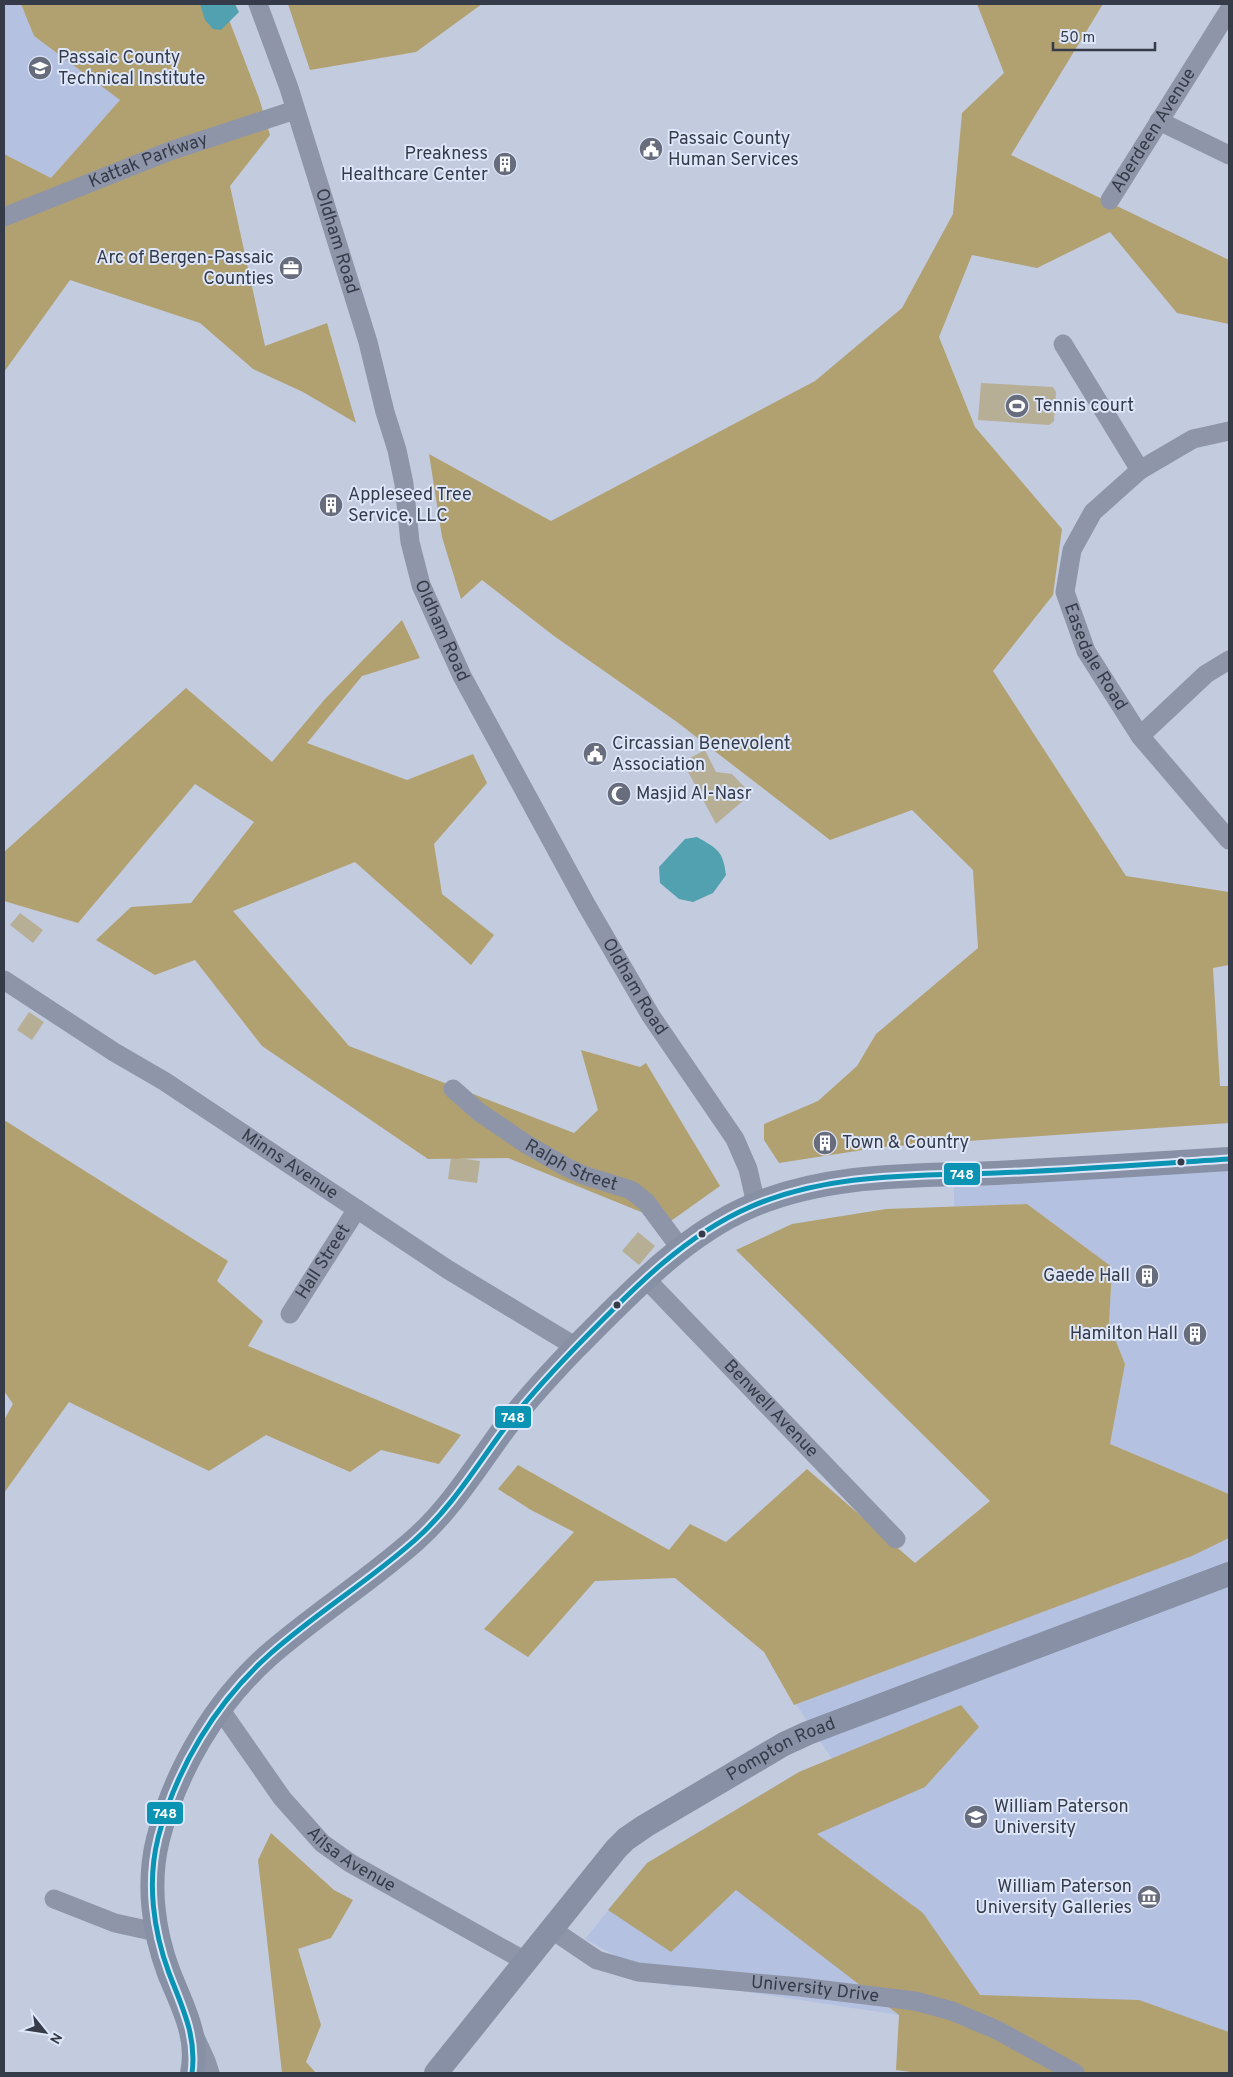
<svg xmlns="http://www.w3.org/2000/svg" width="1233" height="2077" font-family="Overpass,sans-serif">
  <rect width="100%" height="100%" fill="#c3cbde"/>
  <path fill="#b4c1e1" d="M4 4H21L34 36 120 100 51 178 4 154Z
    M1229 1170V1494L1110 1444 1125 1364 1109 1324 1112 1267 1027 1204 954 1207V1184Z
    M1229 1538V2073L899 2015 694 1984 672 1987 585 1939 647 1863 799 1772 832 1759 796 1704 1192 1556Z"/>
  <path fill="#b7ae96" d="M981 383 1053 387 1056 392 1054 421 1049 425 978 420Z
    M705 750 716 772 732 774 751 794 716 824 687 770 690 758Z
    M20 913 43 930 33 943 10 925Z
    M29 1012 44 1022 32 1040 17 1030Z
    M451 1157 480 1161 477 1183 448 1179Z
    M638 1232 655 1246 639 1265 622 1251Z"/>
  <path fill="#b1a171" d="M21 4H223L259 98 270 135 230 186 265 346 327 323 356 423 303 392 253 369 200 323 70 280 4 372V154L51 178 120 100 34 36Z
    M288 4H482L416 52 310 70Z
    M977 4H1103L1011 155 1229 260V324L1177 313 1110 232 1037 268 972 255 939 337 975 427 1062 529 1053 595 993 671 1126 876 1229 892V965L1213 968 1220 1086H1229V1123L882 1147 779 1163 764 1140V1124L818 1101 857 1066 876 1034 978 948 973 870 912 810 830 840 677 722 554 636 482 580 461 599 442 537 429 454 551 521 815 381 902 308 953 214 962 113 1004 73Z
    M402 620 420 658 362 676 307 743 407 780 473 754 487 783 434 844 442 894 494 935 471 965 355 862 233 911 349 1046 574 1133 598 1110 581 1050 640 1067 646 1063 720 1186 661 1228 651 1216 508 1158 428 1159 262 1046 195 960 155 975 96 940 131 907 191 903 254 822 195 784 78 923 4 901V852L186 688 272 762 325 699Z
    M4 1120 228 1261 217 1281 263 1321 248 1346 461 1435 439 1464 381 1450 350 1472 266 1435 209 1471 69 1402 4 1493V1420L13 1404 4 1391Z
    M1027 1204 1112 1267 1109 1324 1125 1364 1110 1444 1229 1494V1538L1192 1556 794 1705 764 1652 675 1578 595 1581 528 1657 484 1629 574 1532 531 1510 498 1489 518 1465 669 1550 690 1524 726 1542 807 1469 915 1563 990 1501 736 1250 792 1224 886 1209Z
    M961 1705 979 1727 925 1787 817 1834 923 1913 980 1995 1139 2000 1229 2032V2073H919L896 2070 899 2015 736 1890 671 1952 608 1910 647 1863 799 1772Z
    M271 1833 334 1890 353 1900 331 1938 298 1949 321 2025 306 2062 316 2073H282L258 1860Z"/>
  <path fill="#52a1b0" d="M200 4H235L239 12 221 30 213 29 205 20Z
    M697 837C718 849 723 851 726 875L713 893 693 902 679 899 660 883 659 867 685 839Z"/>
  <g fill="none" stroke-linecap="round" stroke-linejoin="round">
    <g stroke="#8e95a8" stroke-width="19">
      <path id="s1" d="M258 4 289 88 368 342 385 412 397 450 404 484 410 542 421 585 462 676 587 906 651 1016 735 1139 748 1169 756 1204"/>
      <path d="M1159 121 1229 155"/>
      <path id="s2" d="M1110 200 1229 10"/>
      <path id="s3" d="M4 217 170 151 295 110"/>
      <path d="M1063 344 1140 470"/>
      <path id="s4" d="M1229 431 1193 439 1140 470 1093 512 1072 550 1065 592 1086 651 1140 736 1229 840"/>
      <path d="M1140 736 1206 674 1229 660"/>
      <path id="s5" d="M4 980 114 1052 164 1081 447 1269 576 1347"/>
      <path id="s6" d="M453 1089 479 1112 526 1144 566 1167 583 1175 631 1190 646 1202 681 1249"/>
      <path id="s7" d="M646 1279 896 1539"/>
      <path id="s8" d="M290 1314 357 1209"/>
      <path id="s9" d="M220 1709 282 1798 322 1843 350 1863 525 1961"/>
      <path d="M54 1899 115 1923 156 1932"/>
      <path id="s10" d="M551 1929 597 1960 638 1972 800 1987 915 2001 952 2011 997 2030 1075 2073"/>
      <path d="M195 2037 206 2061 210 2073"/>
    </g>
    <g stroke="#8890a5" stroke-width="24">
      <path d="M192 2073C200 2037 182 2006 169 1973 153 1931 147 1883 158 1839 176 1769 216 1702 269 1655 316 1614 369 1581 415 1540 450 1509 474 1470 501 1433 523 1403 549 1375 575 1348 626 1297 682 1236 749 1207 826 1173 913 1176 996 1173 1074 1169 1151 1164 1229 1159"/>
      <path id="s11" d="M436 2073 616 1849 626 1839 645 1826 784 1744 808 1733 1229 1574"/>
    </g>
    <g stroke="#dee6f9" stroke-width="9">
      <path id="bus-1" d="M192 2073C197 2036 182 2007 169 1973 153 1930 147 1882 158 1838 176 1768 216 1702 270 1654 316 1613 369 1581 415 1540 450 1509 474 1470 501 1433 523 1403 549 1375 575 1348 627 1295 681 1237 750 1207 827 1173 913 1176 996 1173 1073 1170 1151 1164 1229 1159"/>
    </g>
    <use href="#bus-1" stroke="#0b93b3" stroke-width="5"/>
  </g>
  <defs>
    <g id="school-disc" transform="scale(1.25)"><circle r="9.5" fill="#676d7d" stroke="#dee6f9"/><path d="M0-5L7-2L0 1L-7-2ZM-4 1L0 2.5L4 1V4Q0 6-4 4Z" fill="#fff"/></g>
    <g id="civic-disc" transform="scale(1.25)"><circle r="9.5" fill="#676d7d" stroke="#dee6f9"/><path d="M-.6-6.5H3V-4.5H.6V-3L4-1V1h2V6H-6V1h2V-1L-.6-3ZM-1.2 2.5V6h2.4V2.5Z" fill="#fff"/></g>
    <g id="building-disc" transform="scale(1.25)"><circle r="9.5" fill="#676d7d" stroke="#dee6f9"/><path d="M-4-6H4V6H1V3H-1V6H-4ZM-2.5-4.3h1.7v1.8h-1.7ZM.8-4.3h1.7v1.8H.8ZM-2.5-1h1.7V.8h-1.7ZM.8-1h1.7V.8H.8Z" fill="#fff"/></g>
    <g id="office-disc" transform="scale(1.25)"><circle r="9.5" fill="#676d7d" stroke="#dee6f9"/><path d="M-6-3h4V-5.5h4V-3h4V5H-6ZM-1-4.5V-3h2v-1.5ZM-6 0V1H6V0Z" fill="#fff"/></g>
    <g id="stadium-disc" transform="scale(1.25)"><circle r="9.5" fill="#676d7d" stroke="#dee6f9"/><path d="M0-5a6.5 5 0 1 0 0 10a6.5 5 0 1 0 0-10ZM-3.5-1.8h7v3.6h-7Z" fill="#fff"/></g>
    <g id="mosque-disc" transform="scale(1.25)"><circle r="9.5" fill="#676d7d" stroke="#dee6f9"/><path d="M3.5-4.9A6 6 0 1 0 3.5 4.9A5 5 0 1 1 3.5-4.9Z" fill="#fff"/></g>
    <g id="university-disc" transform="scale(1.25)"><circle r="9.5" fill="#676d7d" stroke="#dee6f9"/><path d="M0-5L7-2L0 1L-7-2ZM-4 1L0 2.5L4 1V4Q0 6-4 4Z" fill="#fff"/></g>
    <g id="museum-disc" transform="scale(1.25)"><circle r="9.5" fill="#676d7d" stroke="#dee6f9"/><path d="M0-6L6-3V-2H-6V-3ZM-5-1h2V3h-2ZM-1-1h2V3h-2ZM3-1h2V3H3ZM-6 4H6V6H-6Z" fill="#fff"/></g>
  </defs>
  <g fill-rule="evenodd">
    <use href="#school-disc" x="40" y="68"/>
    <use href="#civic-disc" x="651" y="149"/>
    <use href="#building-disc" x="505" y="164"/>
    <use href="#office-disc" x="291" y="268"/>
    <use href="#stadium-disc" x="1017" y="406"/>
    <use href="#building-disc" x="331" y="505"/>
    <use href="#civic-disc" x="595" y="754"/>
    <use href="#mosque-disc" x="619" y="794"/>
    <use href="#building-disc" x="825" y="1143"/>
    <use href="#building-disc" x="1147" y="1276"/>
    <use href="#building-disc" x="1195" y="1334"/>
    <use href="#university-disc" x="976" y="1817"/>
    <use href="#museum-disc" x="1149" y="1897"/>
  </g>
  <g fill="#353b49" stroke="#dee6f9" stroke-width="2">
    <circle cx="1181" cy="1162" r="4.5"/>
    <circle cx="702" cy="1234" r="4.5"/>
    <circle cx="617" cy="1305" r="4.5"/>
  </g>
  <g text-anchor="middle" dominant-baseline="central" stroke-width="4" stroke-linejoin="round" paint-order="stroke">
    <g font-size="18" fill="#353b49" stroke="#dee6f9" text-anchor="start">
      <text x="58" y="58">Passaic County<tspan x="58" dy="21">Technical Institute</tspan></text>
      <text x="668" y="139">Passaic County<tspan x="668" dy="21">Human Services</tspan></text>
      <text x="488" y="154" text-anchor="end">Preakness<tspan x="488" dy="21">Healthcare Center</tspan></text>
      <text x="274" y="258" text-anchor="end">Arc of Bergen-Passaic<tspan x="274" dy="21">Counties</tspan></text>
      <text x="1034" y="406">Tennis court</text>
      <text x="348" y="495">Appleseed Tree<tspan x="348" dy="21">Service, LLC</tspan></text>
      <text x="612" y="744">Circassian Benevolent<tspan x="612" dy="21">Association</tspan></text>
      <text x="636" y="794">Masjid Al-Nasr</text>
      <text x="842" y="1143">Town &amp; Country</text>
      <text x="1130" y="1276" text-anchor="end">Gaede Hall</text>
      <text x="1178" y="1334" text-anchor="end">Hamilton Hall</text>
      <text x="994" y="1807">William Paterson<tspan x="994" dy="21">University</tspan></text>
      <text x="1132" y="1887" text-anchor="end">William Paterson<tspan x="1132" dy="21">University Galleries</tspan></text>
    </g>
    <g font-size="18" fill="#353b49" stroke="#dee6f9">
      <text stroke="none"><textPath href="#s2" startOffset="82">Aberdeen Avenue</textPath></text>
      <text stroke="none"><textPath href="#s3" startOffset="155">Kattak Parkway</textPath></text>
      <text stroke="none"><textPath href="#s1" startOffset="250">Oldham Road</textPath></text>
      <text stroke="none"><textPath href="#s1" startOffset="655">Oldham Road</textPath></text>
      <text stroke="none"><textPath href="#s4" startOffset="319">Easedale Road</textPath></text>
      <text stroke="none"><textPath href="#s1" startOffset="1060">Oldham Road</textPath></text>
      <text stroke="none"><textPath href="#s6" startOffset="142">Ralph Street</textPath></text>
      <text stroke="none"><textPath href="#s5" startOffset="340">Minns Avenue</textPath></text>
      <text stroke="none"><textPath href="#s8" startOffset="62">Hall Street</textPath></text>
      <text stroke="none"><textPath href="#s7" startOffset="180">Benwell Avenue</textPath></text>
      <text stroke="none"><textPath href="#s11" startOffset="481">Pompton Road</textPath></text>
      <text stroke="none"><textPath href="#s9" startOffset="202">Ailsa Avenue</textPath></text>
      <text stroke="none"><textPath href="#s10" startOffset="276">University Drive</textPath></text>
    </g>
  </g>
  <g stroke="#dee6f9" stroke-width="2">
    <rect x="943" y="1162" width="38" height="24" rx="5" fill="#0b93b3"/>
    <rect x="494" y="1405" width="38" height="24" rx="5" fill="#0b93b3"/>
    <rect x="146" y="1801" width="38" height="24" rx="5" fill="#0b93b3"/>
  </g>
  <g font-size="14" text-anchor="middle" font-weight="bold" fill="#fff">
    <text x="962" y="1179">748</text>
    <text x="513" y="1422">748</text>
    <text x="165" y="1818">748</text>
  </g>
  <rect width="1233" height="2077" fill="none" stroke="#353b49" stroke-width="10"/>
  <g transform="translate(45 2032) rotate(120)" stroke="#dee6f9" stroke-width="4" paint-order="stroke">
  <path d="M0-4L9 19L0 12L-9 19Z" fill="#353b49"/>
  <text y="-8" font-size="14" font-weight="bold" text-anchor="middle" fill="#353b49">N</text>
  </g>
  <path d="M1053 42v8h102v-8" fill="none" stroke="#353b49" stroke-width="2.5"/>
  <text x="1060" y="42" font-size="15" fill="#353b49" stroke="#dee6f9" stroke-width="4" paint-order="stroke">50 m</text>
</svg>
